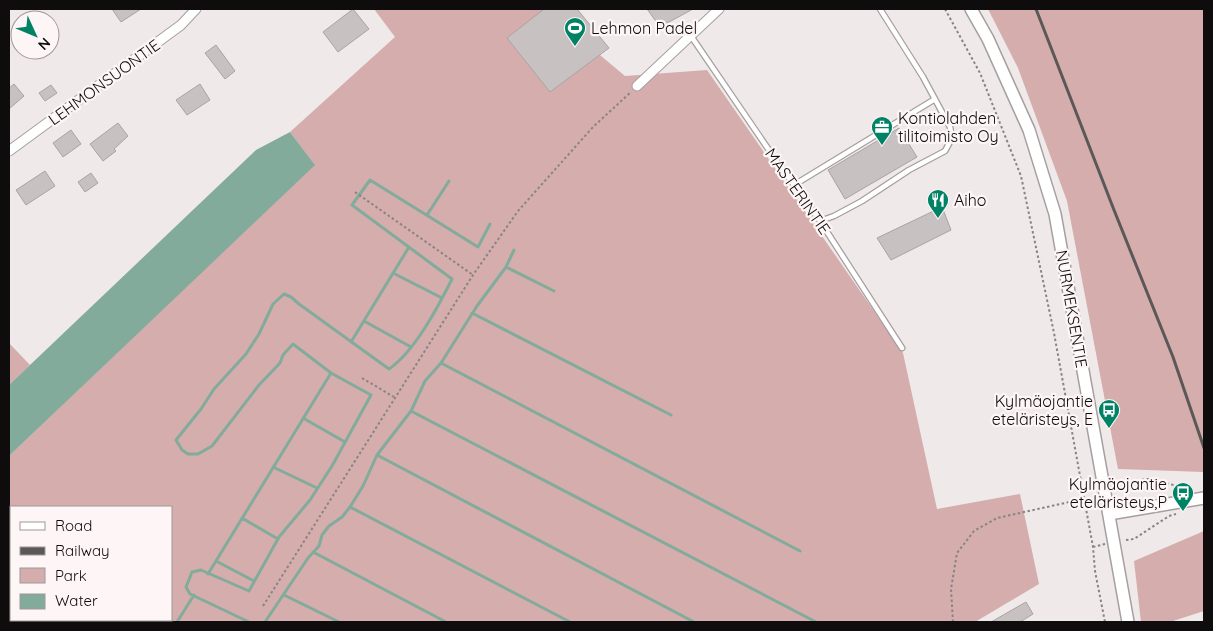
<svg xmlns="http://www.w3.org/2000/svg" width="1213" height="631" font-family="Quicksand,sans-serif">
  <rect width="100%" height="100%" fill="#f0e9e9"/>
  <path fill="#d5adad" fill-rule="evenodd" d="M374 9H545L625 76 707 70 903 353 937 509 1020 494 1039 584 975 622H9V456L314 164 290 132 395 37ZM11 507H171V620H11Z
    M988 9H1204V473L1203 472 1118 469 1067 201 1018 68Z
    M9 343 30 365 9 385Z
    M1204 531V611L1170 622H1141L1134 561Z"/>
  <path fill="#82ab9b" d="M290 132 315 165 9 456V385L256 150Z"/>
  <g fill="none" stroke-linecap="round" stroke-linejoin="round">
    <path stroke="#82ab9b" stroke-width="3" d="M427 215 449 181
      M506 267 554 291
      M393 273 442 298
      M472 313 671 415
      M364 321 411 347
      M351 342 409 247
      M441 363 800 551
      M411 411 816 622
      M303 418 345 442
      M377 455 694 622
      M273 467 317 488
      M350 507 570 622
      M242 518 278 539
      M313 552 446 622
      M216 561 254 581
      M208 574 331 373
      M284 595 339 622
      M177 622 194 595
      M249 622 190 594 186 587 192 572 201 570 249 591 279 537 310 500 332 466 371 395 331 373 293 344 283 355 280 363 259 385 212 446 198 454H188L182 450 176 440 201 409 214 389 246 354 259 334 273 304 284 294 291 297 299 304 389 369C415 351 438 307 452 279L352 205 370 180 478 247 490 224
      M265 622 308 558 319 546 322 535 329 526 342 517 350 507 363 486 377 455 411 411 425 381 441 363 477 306 506 267 514 250"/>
  </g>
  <path fill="#c8c1c1" stroke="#aaa3a3" d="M112 9H141L121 22Z
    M353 9 369 29 338 52 323 32Z
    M544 9H577L609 48 550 92 507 38Z
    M647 9H693L660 27Z
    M216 45 235 71 225 79 205 53Z
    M14 84 24 96 9 109V88Z
    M200 84 210 100 187 115 176 100Z
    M51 85 57 93 45 101 39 93Z
    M118 123 128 136 114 149 116 151 103 161 90 144Z
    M899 128 917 157 845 199 828 170Z
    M71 130 81 144 63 157 53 143Z
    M45 171 55 186 26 205 16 190Z
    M91 173 98 183 85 192 78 182Z
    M942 207 951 230 891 260 877 238Z
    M1026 602 1033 614 1020 622H991Z"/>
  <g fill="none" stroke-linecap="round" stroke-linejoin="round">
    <g stroke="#a69f9f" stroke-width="7">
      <path id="service" d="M691 36 773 156 820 221 902 348
        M794 185 935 99
        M820 221 834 216 862 201 909 170 945 151 952 138 950 127 923 77 880 9"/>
    </g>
    <g stroke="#a69f9f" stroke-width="11">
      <path id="minor" d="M637 86 719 9
        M9 151 181 25 196 9"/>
    </g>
    <g stroke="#a69f9f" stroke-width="14">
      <path id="tertiary" d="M971 9 988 39 1029 130 1055 214 1128 622
        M1109 514 1204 498"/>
    </g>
    <path stroke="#898484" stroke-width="2" stroke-dasharray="2.5 2.5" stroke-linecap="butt" d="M945 9 980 73 1021 176 1054 333 1093 547 1095 571 1105 622
      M355 192 473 275
      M362 378 394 397
      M1117 483 1148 479 1191 489
      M1081 487 1093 486
      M1126 540 1134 539 1169 516 1176 514
      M1093 547 1105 544
      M263 606 473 275 518 211 593 127 631 92
      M953 622 951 589 957 553 974 531 997 518 1083 499"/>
    <use href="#service" stroke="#fff" stroke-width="4.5"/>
    <use href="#minor" stroke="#fff" stroke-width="9"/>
    <use href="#tertiary" stroke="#fff" stroke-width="11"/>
    <path stroke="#5c5858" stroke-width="3" d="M1036 9 1114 210 1173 357 1204 448"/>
  </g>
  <defs>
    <g id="stadium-pin" transform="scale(1.125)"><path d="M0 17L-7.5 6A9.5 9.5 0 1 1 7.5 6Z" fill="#008265" stroke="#fef6f6"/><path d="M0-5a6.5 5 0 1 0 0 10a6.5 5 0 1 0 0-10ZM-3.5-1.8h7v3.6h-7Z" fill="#fff"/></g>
    <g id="office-pin" transform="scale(1.125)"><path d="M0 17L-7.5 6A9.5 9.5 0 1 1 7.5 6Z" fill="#008265" stroke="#fef6f6"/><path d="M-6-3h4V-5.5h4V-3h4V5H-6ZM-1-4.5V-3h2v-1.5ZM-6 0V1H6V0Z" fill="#fff"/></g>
    <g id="restaurant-pin" transform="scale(1.125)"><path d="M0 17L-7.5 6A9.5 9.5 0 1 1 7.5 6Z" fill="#008265" stroke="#fef6f6"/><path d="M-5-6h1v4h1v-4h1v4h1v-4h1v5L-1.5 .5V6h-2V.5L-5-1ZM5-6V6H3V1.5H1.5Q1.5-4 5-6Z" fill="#fff"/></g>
    <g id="bus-pin" transform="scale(1.125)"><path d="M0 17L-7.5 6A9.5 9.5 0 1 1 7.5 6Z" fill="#008265" stroke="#fef6f6"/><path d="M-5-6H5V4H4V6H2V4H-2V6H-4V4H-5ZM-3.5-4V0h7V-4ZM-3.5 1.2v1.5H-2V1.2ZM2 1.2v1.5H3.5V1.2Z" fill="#fff"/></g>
  </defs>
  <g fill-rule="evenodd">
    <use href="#stadium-pin" x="575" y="28"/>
    <use href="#office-pin" x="882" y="127"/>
    <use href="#restaurant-pin" x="938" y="200"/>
    <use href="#bus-pin" x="1109" y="410"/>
    <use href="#bus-pin" x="1183" y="493"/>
  </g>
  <g text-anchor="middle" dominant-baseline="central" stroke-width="4.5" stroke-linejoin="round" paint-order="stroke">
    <g font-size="16" fill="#0e0c0c" stroke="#fef6f6" text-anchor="start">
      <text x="591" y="28">Lehmon Padel</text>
      <text x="898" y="118">Kontiolahden<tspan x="898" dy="18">tilitoimisto Oy</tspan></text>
      <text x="954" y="200">Aiho</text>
      <text x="1093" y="401" text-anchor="end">Kylmäojantie<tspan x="1093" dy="18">eteläristeys, E</tspan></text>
      <text x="1167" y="484" text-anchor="end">Kylmäojantie<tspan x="1167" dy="18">eteläristeys,P</tspan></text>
    </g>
    <g font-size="16" fill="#0e0c0c" stroke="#fef6f6">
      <text transform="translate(104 82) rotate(-36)">LEHMONSUONTIE</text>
      <text transform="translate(798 191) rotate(55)">MASTERINTIE</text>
      <text transform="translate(1072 309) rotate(80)">NURMEKSENTIE</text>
    </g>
  </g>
  <rect width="1213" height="631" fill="none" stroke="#0e0c0c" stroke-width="20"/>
  <rect x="10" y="506" width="162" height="115" fill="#fef6f6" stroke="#9e9898"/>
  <rect x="20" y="522" width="25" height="8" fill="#ffffff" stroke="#9e9898"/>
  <text x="55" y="531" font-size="15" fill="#0e0c0c">Road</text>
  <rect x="20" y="547" width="25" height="8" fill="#5c5858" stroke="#9e9898"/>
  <text x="55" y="556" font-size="15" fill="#0e0c0c">Railway</text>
  <rect x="20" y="568" width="25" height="15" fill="#d5adad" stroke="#9e9898"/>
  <text x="55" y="581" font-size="15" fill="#0e0c0c">Park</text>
  <rect x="20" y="594" width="25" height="15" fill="#82ab9b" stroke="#9e9898"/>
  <text x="55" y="606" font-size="15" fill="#0e0c0c">Water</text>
  <g transform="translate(35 35) rotate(134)"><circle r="24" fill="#fef6f6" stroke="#9e9898"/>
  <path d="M0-4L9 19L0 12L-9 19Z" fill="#008265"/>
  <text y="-8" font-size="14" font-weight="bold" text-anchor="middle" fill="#0e0c0c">N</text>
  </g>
</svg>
